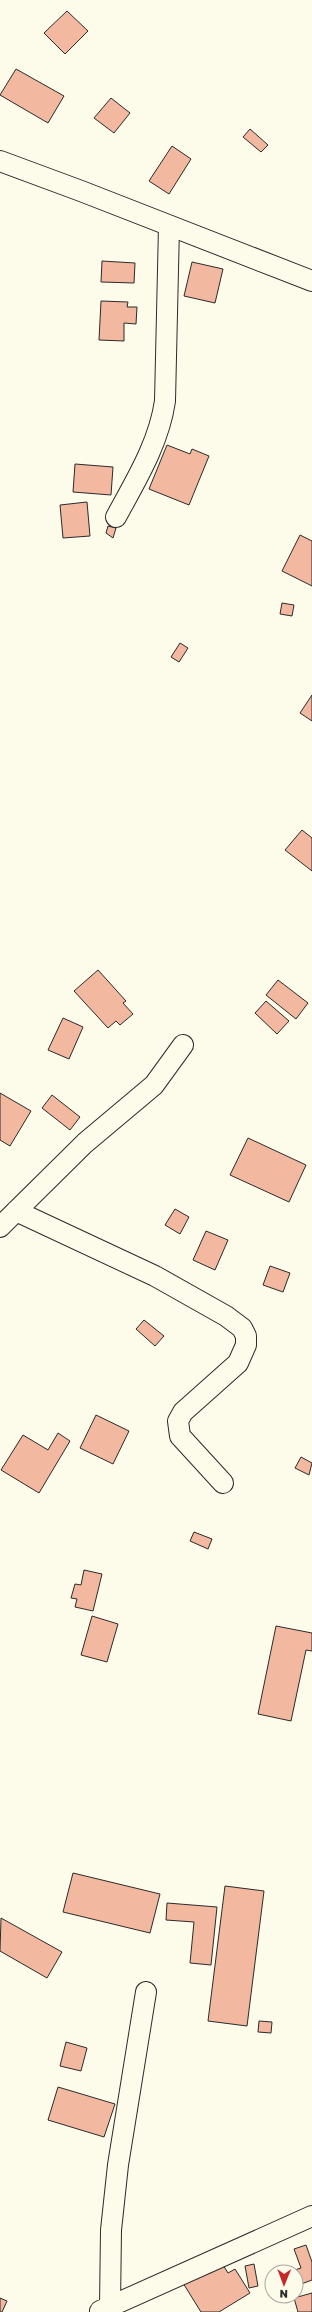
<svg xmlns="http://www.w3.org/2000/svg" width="312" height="2312" font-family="'Golos Text',sans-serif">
  <rect width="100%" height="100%" fill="#fdfbea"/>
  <path fill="#f2b8a0" stroke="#2b2b2b" d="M67 11 88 31 65 54 44 33Z
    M16 69 64 96 48 123 0 95Z
    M111 98 130 113 114 133 94 118Z
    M250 129 268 145 261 152 243 137Z
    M172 146 191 159 169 194 149 181Z
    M102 261 135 263 134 283 101 282Z
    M192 262 223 269 215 303 184 296Z
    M101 301 128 302 127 307H137L136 324 124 323V341L99 340Z
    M167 445 190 454 192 449 209 456 189 505 149 489Z
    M75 464 113 467 111 495 73 492Z
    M87 502 90 536 63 538 60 505Z
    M108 526 116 528 113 538 106 533Z
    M300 535 312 541V586L282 571Z
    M282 603 294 605 292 616 280 614Z
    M180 643 188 648 179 662 171 657Z
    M312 695V721L300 713Z
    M302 830 312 838V871L285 850Z
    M98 970 126 1001 123 1003 133 1014 120 1025 116 1021 108 1028 74 991Z
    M278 980 308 1003 296 1019 266 995Z
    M266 1001 289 1021 277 1034 255 1013Z
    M63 1018 83 1027 69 1059 48 1050Z
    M0 1093 31 1111 10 1146 0 1140Z
    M52 1095 80 1117 70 1130 42 1108Z
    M248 1138 306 1165 289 1202 230 1175Z
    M175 1209 189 1217 180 1234 165 1225Z
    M206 1231 228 1240 215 1270 193 1260Z
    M270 1266 290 1273 283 1292 263 1285Z
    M144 1320 164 1336 155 1346 136 1329Z
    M96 1415 129 1431 113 1464 80 1448Z
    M58 1433 70 1441 39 1493 1 1470 23 1435 48 1450Z
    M301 1457 312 1463 309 1475 295 1468Z
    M194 1532 212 1539 208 1549 190 1541Z
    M84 1570 102 1574 93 1611 75 1607 77 1599 71 1598 75 1584 81 1585Z
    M92 1616 118 1624 107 1662 81 1655Z
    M276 1626 312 1633V1651L306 1650 291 1721 258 1714Z
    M73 1873 160 1894 150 1933 63 1912Z
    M225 1886 264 1891 247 2026 208 2021Z
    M167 1903 217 1907 211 1965 190 1963 194 1922 166 1920Z
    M1 1918 62 1952 47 1978 0 1951Z
    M259 2021 272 2022 271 2033 258 2032Z
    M66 2042 87 2048 81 2071 60 2066Z
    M58 2087 115 2104 104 2137 48 2120Z
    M306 2245 312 2262V2280L296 2286V2272H288L301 2268 294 2249Z
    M254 2264 258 2286 249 2288 245 2266Z
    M223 2265 228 2273 235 2269 250 2293 219 2312H201L183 2283 207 2268 210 2273Z
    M312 2293V2312H298L294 2298Z
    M0 2298 7 2301 2 2312H0Z"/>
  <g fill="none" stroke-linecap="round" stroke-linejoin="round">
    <g stroke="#2b2b2b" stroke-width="22">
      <path id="minor" d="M0 161 81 191 312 281
        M116 517C136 480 159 443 165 401L169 226
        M16 1211 155 1276 226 1316 242 1328 246 1336V1345L238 1363 183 1412 178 1421 180 1436 223 1483
        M0 1227 85 1143 154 1085 183 1045
        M110 2305 111 2230 118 2165 146 1992
        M100 2311 312 2216"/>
    </g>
    <use href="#minor" stroke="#fdfbea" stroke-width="20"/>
  </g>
  <g transform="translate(284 2284) rotate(181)"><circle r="19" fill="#fdfbea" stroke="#a9a89e"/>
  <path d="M0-3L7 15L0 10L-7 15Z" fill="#c62828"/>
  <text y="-6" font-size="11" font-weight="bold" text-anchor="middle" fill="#2b2b2b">N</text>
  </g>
</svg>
